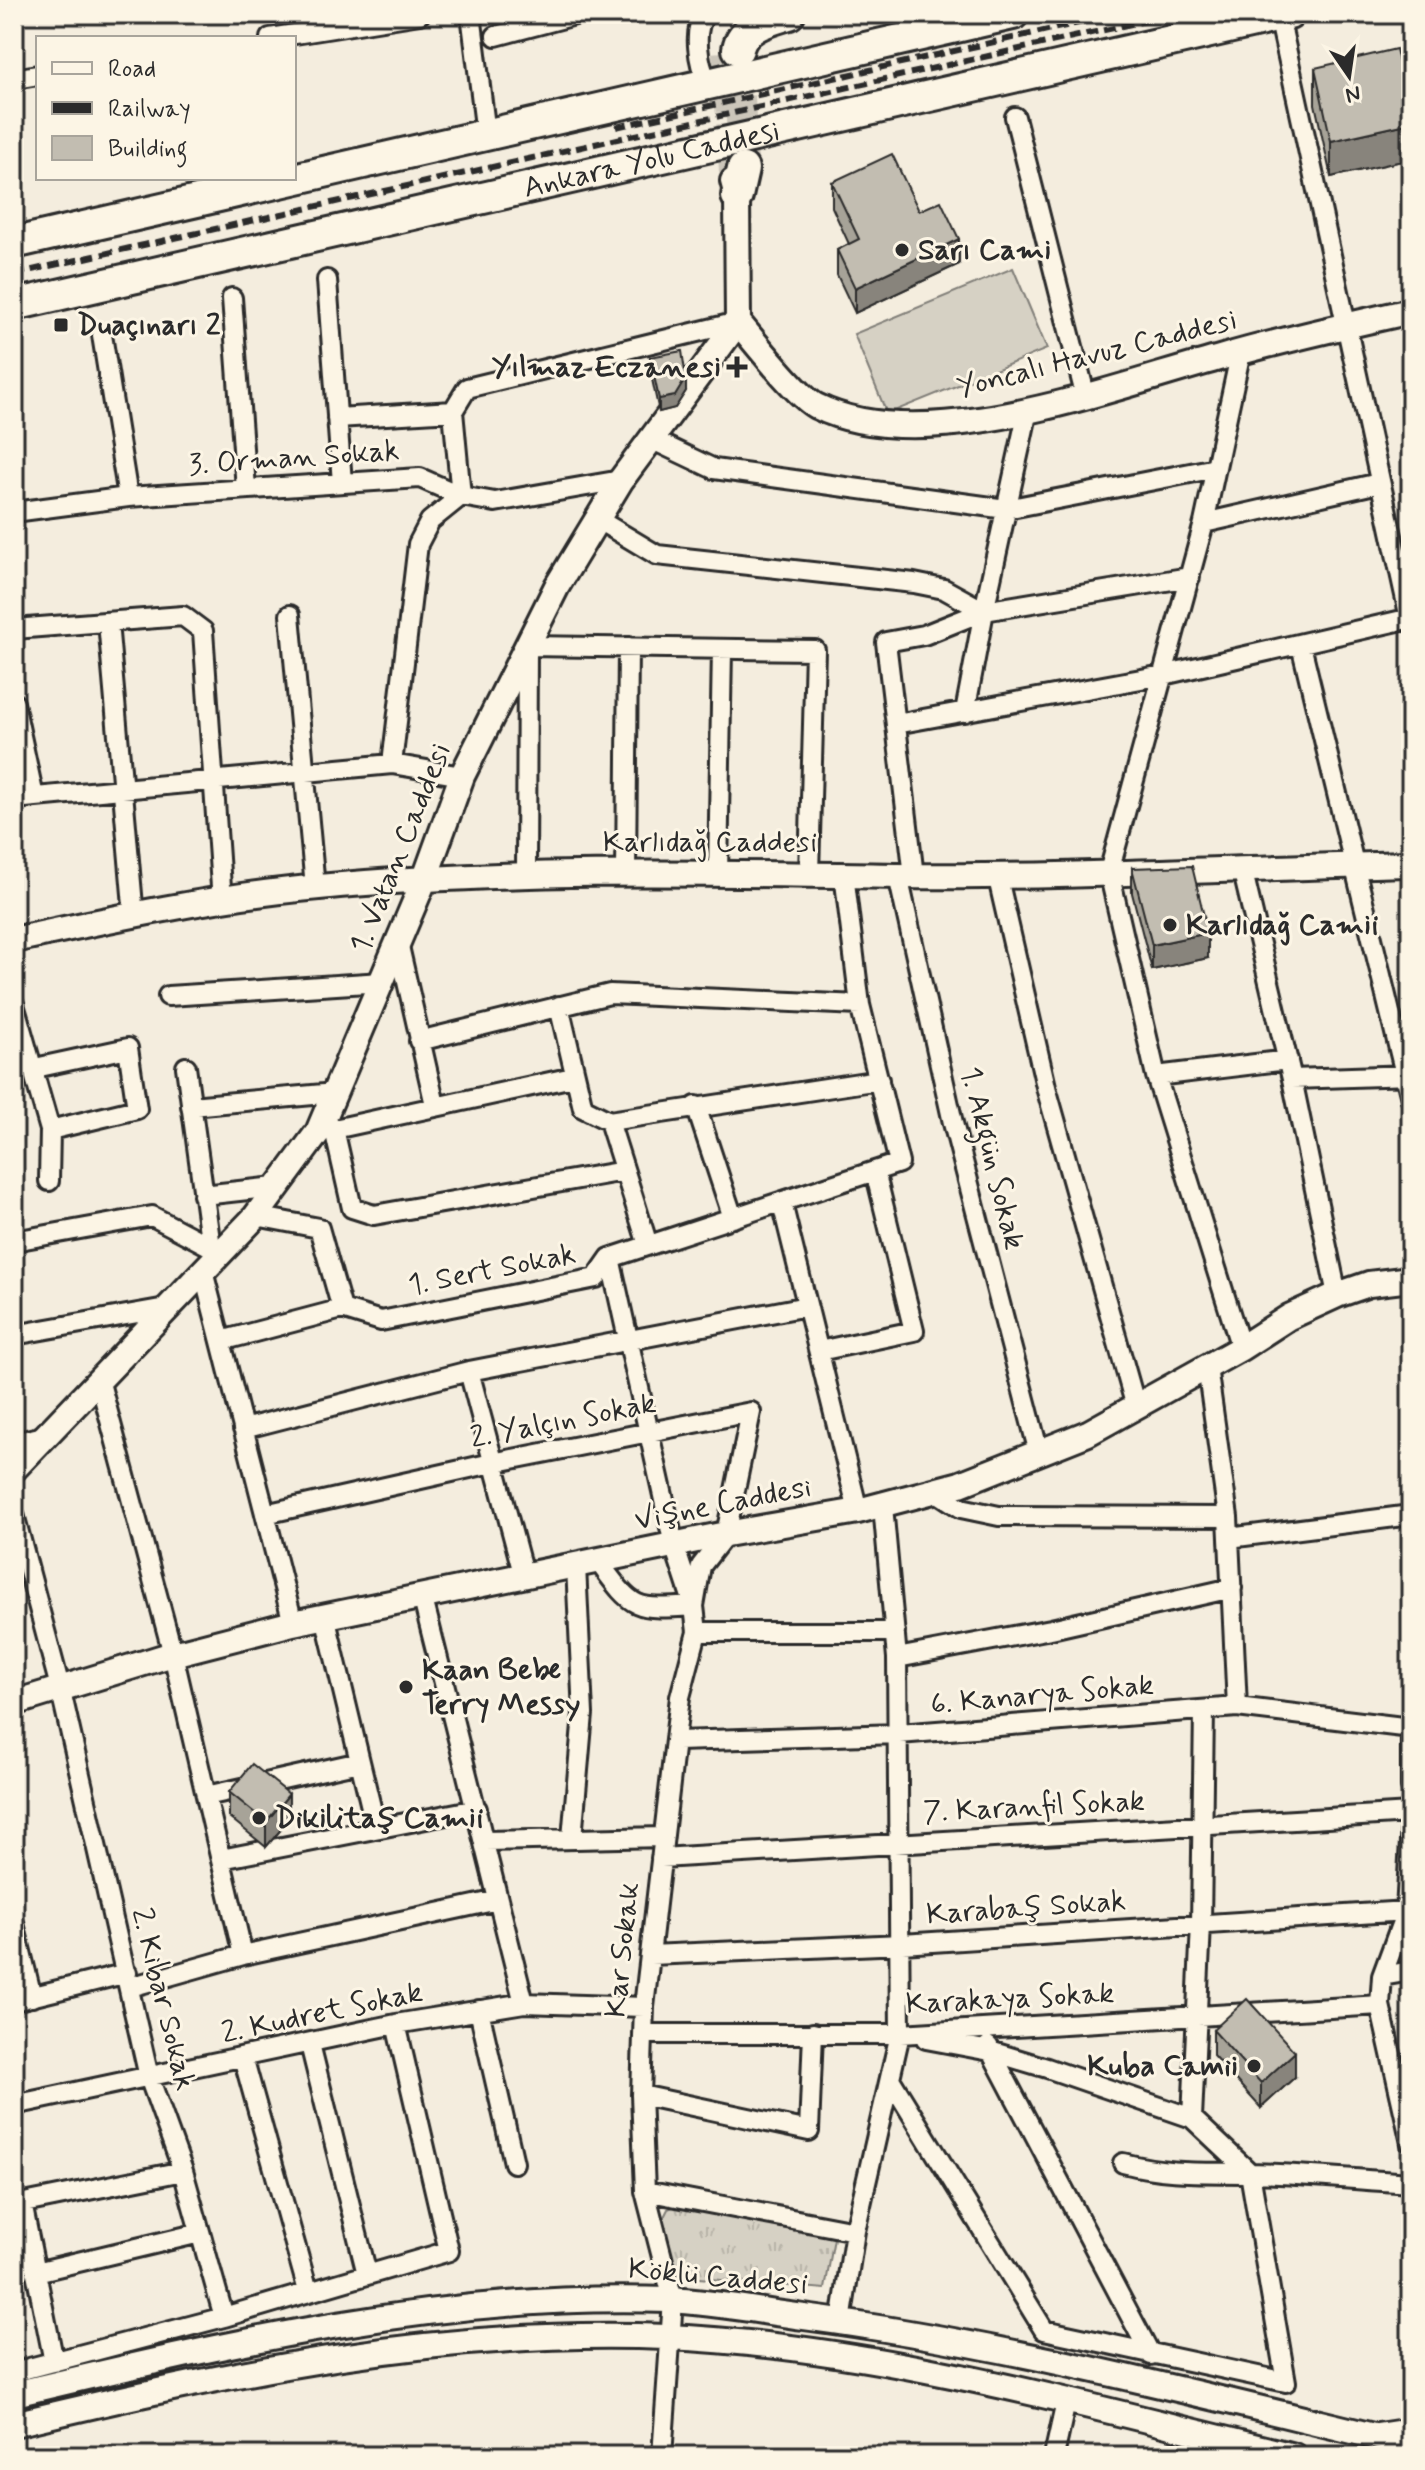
<svg xmlns="http://www.w3.org/2000/svg" width="1425" height="2470" font-family="Mynerve,sans-serif">
  <defs>
    <pattern id="grass-tufts" width="24" height="20" patternUnits="userSpaceOnUse" patternTransform="scale(2)"><rect width="24" height="20" fill="#d6d1c4"/><path d="M3 7l-1-3M5 7V3M7 7l1-3M15 17l-1-3M17 17v-4M19 17l1-3" fill="none" stroke="#b8b4a9"/></pattern>
  </defs>
  <rect width="100%" height="100%" fill="#f4edde"/>
  <filter id="ink" filterUnits="userSpaceOnUse"><feTurbulence type="fractalNoise" baseFrequency=".0125" numOctaves="2"/><feDisplacementMap in="SourceGraphic" scale="16" xChannelSelector="R" yChannelSelector="G"/><feConvolveMatrix kernelMatrix="1 2 1 2 8 2 1 2 1" color-interpolation-filters="sRGB"/></filter>
  <g filter="url(#ink)">
    <path fill="url(#grass-tufts)" stroke="#807e78" stroke-width="2" d="M680 2204 834 2238 825 2289 687 2277 670 2256 662 2221 668 2209Z"/>
    <path fill="#d6d1c4" stroke="#807e78" stroke-width="2" d="M1013 268 1047 349 887 414 854 334Z"/>
    <g fill="none" stroke-linecap="round" stroke-linejoin="round">
      <path stroke="#ccc6ba" stroke-width="24" stroke-dasharray="24 12" stroke-linecap="butt" d="M724 52 731 172"/>
      <path stroke="#ccc6ba" stroke-width="30" stroke-dasharray="30 15" stroke-linecap="butt" d="M738 51 743 163"/>
      <g stroke="#2b2b2b" stroke-width="24">
        <path id="minor" d="M471 14 486 134
          M705 14C692 31 699 64 707 82
          M1279 16 1411 623
          M496 36 579 14
          M270 38 420 14
          M14 79 38 75
          M1015 117 1085 394
          M327 280 342 483
          M232 298 246 489
          M102 335 128 497
          M337 418 453 411 467 388 738 322
          M653 440 714 469 1006 509 1216 468
          M14 512 128 497 420 478 461 496 495 502 621 480
          M597 519 657 555 914 583 944 589 984 611
          M1204 523 1379 483
          M984 611 1190 577
          M290 615 315 887
          M108 622 134 917
          M14 629 183 616 203 631 222 901
          M1301 645 1411 1099
          M14 703 34 797
          M965 712 984 611
          M896 724 1163 675 1411 618
          M392 764 418 544 430 521 461 496 453 411
          M14 799 392 764 462 776
          M1242 868 1292 1079 1337 1295
          M626 874 628 647
          M718 874 722 649
          M997 874 1047 1091 1136 1407
          M526 875 527 646 815 650 809 874
          M898 876 953 1123 1039 1453
          M914 876 886 642 924 635 984 611 1028 410
          M398 942 435 1105
          M168 996 382 982
          M14 1004 50 1130 49 1181
          M559 1006 583 1108 609 1121 648 1245
          M419 1041 610 994 860 1005
          M186 1067 211 1247
          M35 1068 128 1048 137 1109 50 1130
          M1156 1076 1288 1060
          M1292 1079 1411 1075
          M191 1106 335 1093
          M696 1106 733 1218
          M609 1121 879 1080
          M334 1129 352 1208 374 1215 624 1171
          M325 1131 573 1077
          M203 1195 275 1187
          M782 1203 858 1511
          M256 1216 319 1228 342 1309
          M14 1241 152 1216 211 1247 218 1254
          M203 1271 293 1623
          M14 1335 166 1308
          M221 1341 342 1309 381 1321 596 1278 610 1258 899 1163 860 1005 844 874
          M1241 1348 1156 1076 1109 872 1204 523 1241 351
          M819 1351 914 1331 875 1171
          M1207 1367 1228 1517 1237 1707
          M469 1371 524 1577
          M99 1379 173 1654 243 1955
          M243 1429 469 1371 807 1306
          M14 1443 44 1436
          M935 1491 961 1508 999 1516 1228 1517
          M14 1514 61 1691 149 2077 183 2171 224 2317
          M265 1514 492 1463 751 1412 726 1534 701 1566 694 1606 697 1632 680 1697 644 2007 641 2095 645 2191 673 2300 662 2456
          M1229 1538 1411 1515
          M598 1561C634 1610 633 1610 694 1606L674 1545 610 1258
          M422 1595 524 2003
          M325 1616 376 1828
          M697 1632H895
          M897 1658 1051 1629 1232 1588
          M1411 1721V1787
          M677 1741 899 1734 1237 1707 1411 1728
          M206 1796 360 1762
          M1411 1823 1406 1911 1382 1976 1380 2005 1411 2143
          M572 1838 583 1714 576 1566
          M486 1841 663 1837
          M661 1858 1411 1813
          M221 1859 477 1809
          M14 1923 32 1997
          M650 1955 902 1944 1406 1911
          M1382 1976 1411 1971
          M130 1987 243 1955 498 1900
          M14 2001 127 1973
          M479 2010 514 2163
          M643 2034H900L1380 2005
          M926 2039 990 2051 1047 2068 1192 2118 1250 2173
          M310 2044 367 2274
          M988 2046 1151 2355
          M243 2057 308 2291
          M892 2082 1044 2330 1286 2382 1250 2173
          M641 2095 809 2131 813 2033
          M14 2105 396 2024 524 2003 644 2007
          M1192 2118 1201 1924 1204 1710
          M1123 2163C1169 2175 1204 2172 1251 2173 1304 2174 1358 2180 1411 2183
          M645 2191 855 2231
          M22 2203 54 2362
          M14 2205 183 2171
          M36 2272 200 2233
          M841 2322 855 2231 900 2034 897 1658 883 1506
          M14 2372 224 2317 449 2251 396 2024
          M1378 2433 1411 2428
          M1054 2456 1066 2402"/>
      </g>
      <g stroke="#2b2b2b" stroke-width="30">
        <path id="secondary" d="M738 322C754 341 798 397 816 406 925 460 1111 387 1223 357 1285 339 1348 325 1411 311
          M14 940C114 918 218 896 319 887 511 869 704 873 897 876 1068 878 1240 868 1411 864
          M14 1469 256 1216 318 1132 425 878 462 776 557 586 621 480 738 322 737 196 733 181
          M14 1703 173 1654 293 1623 726 1534 858 1511 960 1484 1088 1433 1241 1348 1289 1317 1337 1295 1369 1284 1411 1279
          M14 2394C228 2343 447 2292 669 2300 714 2302 759 2311 804 2317 1009 2344 1210 2397 1411 2445
          M14 2424C232 2372 440 2328 666 2337 879 2346 1088 2407 1294 2456"/>
      </g>
      <g stroke="#2b2b2b" stroke-width="36">
        <g id="trunk">
          <path d="M738 49C742 26 770 20 789 14"/>
          <path d="M737 196 743 169"/>
          <path d="M14 243 1013 14"/>
          <path id="s1" d="M14 305 1289 14"/>
        </g>
      </g>
      <use href="#minor" stroke="#fcf5e5" stroke-width="18"/>
      <use href="#secondary" stroke="#fcf5e5" stroke-width="24"/>
      <use href="#trunk" stroke="#fcf5e5" stroke-width="30"/>
      <path stroke="#2b2b2b" stroke-width="6" stroke-dasharray="12 6" stroke-linecap="butt" d="M616 127 1119 14
        M14 274 1176 14"/>
    </g>
    <path fill="#a7a398" stroke="#2b2b2b" stroke-width="2" d="M1315 68 1411 116V159L1331 177 1315 104Z
      M832 182 919 211 959 264 855 313 837 275V250L849 244 832 207Z
      M650 357 686 391 675 408 659 412 650 370Z
      M1132 868 1208 958 1152 970 1132 893Z
      M229 1792 289 1820 266 1847 229 1817Z
      M1213 2030 1295 2077 1261 2108 1213 2055Z"/>
    <path fill="#88847c" stroke="#2b2b2b" stroke-width="2" d="M1411 123V159L1331 177V141Z
      M959 239V264L855 313V288Z
      M686 378V391L675 408 659 412V399Z
      M1208 933V958L1152 970V945Z
      M289 1794V1820L266 1847V1822Z
      M1295 2052V2077L1261 2108V2083Z"/>
    <path fill="#c2bdb1" stroke="#2b2b2b" stroke-width="2" d="M1396 49 1411 116V123L1331 141 1315 68Z
      M892 154 919 211 941 201 959 239 855 288 837 250 859 239 832 182Z
      M682 351 686 378 675 396 659 399 650 357Z
      M1192 866 1208 933 1152 945 1132 868Z
      M252 1764 289 1794 266 1822 229 1792Z
      M1247 1999 1295 2052 1261 2083 1213 2030Z"/>
  </g>
  <g fill="#2b2b2b" stroke="#fcf5e5" stroke-width="3">
    <circle cx="902" cy="250" r="8"/>
    <rect x="53" y="317" width="16" height="16" rx="4"/>
    <path d="M733 355h8v8h8v8h-8v8h-8v-8h-8v-8h8z"/>
    <circle cx="1170" cy="925" r="8"/>
    <circle cx="406" cy="1687" r="8"/>
    <circle cx="259" cy="1818" r="8"/>
    <circle cx="1254" cy="2066" r="8"/>
  </g>
  <g text-anchor="middle" dominant-baseline="central" stroke-width="6" stroke-linejoin="round" paint-order="stroke">
    <g font-size="30" fill="#2b2b2b" stroke="#fcf5e5">
      <text stroke="none"><textPath href="#s1" startOffset="654">Ankara Yolu Caddesi</textPath></text>
      <text transform="translate(1097 354) rotate(-14)">Yoncalı Havuz Caddesi</text>
      <text transform="translate(294 458) rotate(-4)">3. Orman Sokak</text>
      <text x="710" y="842">Karlıdağ Caddesi</text>
      <text transform="translate(401 848) rotate(-68)">1. Vatan Caddesi</text>
      <text transform="translate(992 1158) rotate(76)">1. Akgün Sokak</text>
      <text transform="translate(492 1270) rotate(-11)">1. Sert Sokak</text>
      <text transform="translate(563 1421) rotate(-11)">2. Yalçın Sokak</text>
      <text transform="translate(723 1504) rotate(-11)">Vişne Caddesi</text>
      <text transform="translate(1042 1695) rotate(-5)">6. Kanarya Sokak</text>
      <text transform="translate(1034 1807) rotate(-3)">7. Karanfil Sokak</text>
      <text transform="translate(1026 1908) rotate(-4)">Karabaş Sokak</text>
      <text transform="translate(623 1950) rotate(-84)">Kar Sokak</text>
      <text transform="translate(163 1999) rotate(76)">2. Kibar Sokak</text>
      <text transform="translate(1010 1999) rotate(-3)">Karakaya Sokak</text>
      <text transform="translate(322 2013) rotate(-12)">2. Kudret Sokak</text>
      <text transform="translate(718 2277) rotate(5)">Köklü Caddesi</text>
    </g>
    <g font-size="30" font-weight="bold" fill="#2b2b2b" stroke="#fcf5e5" text-anchor="start">
      <text x="918" y="250">Sarı Cami</text>
      <text x="77" y="325">Duaçınarı 2</text>
      <text x="721" y="367" text-anchor="end">Yılmaz Eczanesi</text>
      <text x="1186" y="925">Karlıdağ Camii</text>
      <text x="422" y="1670">Kaan Bebe<tspan x="422" dy="34">Terry Messy</tspan></text>
      <text x="275" y="1818">Dikilitaş Camii</text>
      <text x="1238" y="2066" text-anchor="end">Kuba Camii</text>
    </g>
  </g>
  <rect width="1425" height="2470" fill="none" stroke="#fcf5e5" stroke-width="48"/>
  <rect x="24" y="24" width="1377" height="2422" fill="none" stroke="#2b2b2b" stroke-width="3" filter="url(#ink)"/>
  <rect x="36" y="36" width="260" height="144" fill="#fcf5e5" stroke="#a8a49b" stroke-width="2"/>
  <rect x="52" y="62" width="40" height="12" fill="#fcf5e5" stroke="#a8a49b" stroke-width="2"/>
  <text x="108" y="76" font-size="24" fill="#2b2b2b">Road</text>
  <rect x="52" y="102" width="40" height="12" fill="#2b2b2b" stroke="#a8a49b" stroke-width="2"/>
  <text x="108" y="116" font-size="24" fill="#2b2b2b">Railway</text>
  <rect x="52" y="136" width="40" height="24" fill="#c2bdb1" stroke="#a8a49b" stroke-width="2"/>
  <text x="108" y="156" font-size="24" fill="#2b2b2b">Building</text>
  <g transform="translate(1349 76) rotate(167)" stroke="#fcf5e5" stroke-width="6" paint-order="stroke">
  <path d="M0-6L14 30L0 20L-14 30Z" fill="#2b2b2b"/>
  <text y="-12" font-size="22" font-weight="bold" text-anchor="middle" fill="#2b2b2b">N</text>
  </g>
</svg>
